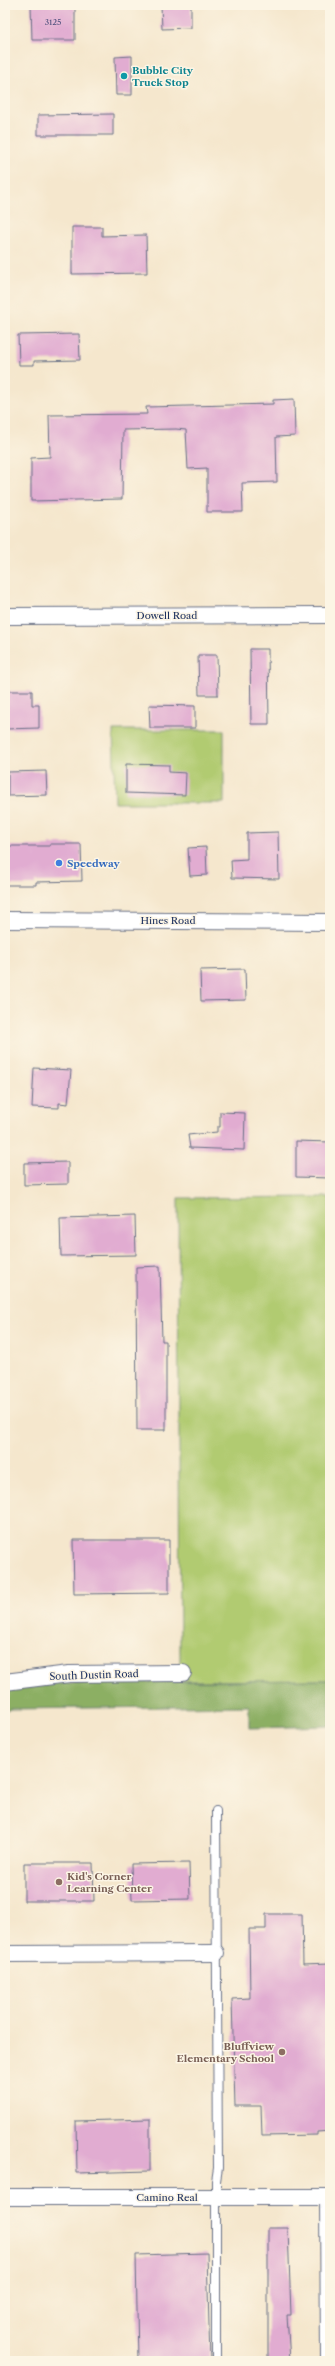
<svg xmlns="http://www.w3.org/2000/svg" width="335" height="2366" font-family="'Libre Caslon Text',serif">
  <rect width="100%" height="100%" fill="#fcf5e5"/>
  <filter id="ink" filterUnits="userSpaceOnUse"><feTurbulence type="fractalNoise" baseFrequency=".025" numOctaves="2"/><feDisplacementMap in="SourceGraphic" scale="8" xChannelSelector="R" yChannelSelector="G"/><feConvolveMatrix kernelMatrix="1 2 1 2 8 2 1 2 1" color-interpolation-filters="sRGB"/></filter>
  <filter id="wash" filterUnits="userSpaceOnUse"><feTurbulence type="fractalNoise" baseFrequency=".012" numOctaves="4" result="noise"/><feDisplacementMap in="SourceGraphic" scale="16" xChannelSelector="R" yChannelSelector="G"/><feGaussianBlur stdDeviation="0.9" result="paint"/><feColorMatrix in="noise" values="0 0 0 0 0 0 0 0 0 0 0 0 0 0 0 0 0 1.4 0 .05"/><feComposite in="paint" operator="in"/></filter>
  <g filter="url(#wash)">
    <rect width="100%" height="100%" fill="#f5e7cd"/>
    <path fill="#b1cb71" stroke="#667d68" d="M113 730H224V803H115Z
      M330 1197V1680L184 1681 180 1663 178 1198Z"/>
    <path fill="#8caf63" stroke="#546f60" d="M330 1680V1726L249 1728V1706L10 1709 5 1712V1691L62 1683Z"/>
    <g id="blocks">
      <path fill="#e1acd1" d="M31 5H75V40H32Z
        M161 5H191V28L162 29Z
        M132 56V95H116L115 57Z
        M113 114V135H38V115Z
        M72 227H102V236L146 235 147 273 72 274Z
        M79 334 80 360 34 361V365H19L18 335Z
        M294 399 295 436 276 437 277 482 242 483 243 512H207V468L188 469 186 430 176 429 123 430 122 499 31 501V458L50 457 49 415 147 414 146 407 273 404V400Z
        M250 649H268L269 724H251Z
        M198 655H217L218 695H199Z
        M5 691H32V705H39V728L5 729Z
        M149 705 195 706V728H150Z
        M126 764 169 765V772L186 773 185 795 126 793Z
        M46 771 47 795 8 796V772Z
        M278 832 279 879 232 878 231 860 247 859V833Z
        M50 844H81L82 881 36 882V885H5V846H50Z
        M206 847 207 875 190 876 188 848Z
        M245 969 246 1000 201 1001 200 970Z
        M34 1068 71 1070 68 1104 59 1103V1108L32 1107Z
        M220 1112 245 1113 244 1150 190 1148 188 1135 217 1132V1127H220Z
        M296 1141 330 1142V1178L296 1177Z
        M68 1162V1184L24 1185V1163Z
        M135 1216 136 1255 61 1256 60 1218Z
        M160 1266 162 1341H166V1430H137L136 1267Z
        M73 1540H169V1593L74 1594Z
        M24 1863H93L94 1901H24Z
        M189 1863 190 1899 132 1900 131 1864Z
        M266 1914H302L303 1964 330 1963V2131L317 2132V2135L262 2136 261 2106H235L232 1999 250 1998 249 1929H266Z
        M150 2119V2171L77 2173 76 2121Z
        M268 2228H288L291 2315H287L290 2361H268Z
        M207 2253 210 2361H138L136 2255Z"/>
    </g>
  </g>
  <g filter="url(#ink)">
    <use href="#blocks" fill-opacity="0" stroke="#676f85" stroke-width="1"/>
    <g fill="none" stroke-linecap="round" stroke-linejoin="round">
      <g stroke="#676f85" stroke-width="10">
        <path id="lane" d="M216 1811 218 2168 216 2181V2361"/>
      </g>
      <g stroke="#676f85" stroke-width="18">
        <path id="street" d="M5 616 330 615
          M5 920 330 922
          M5 1682 69 1674 183 1673
          M5 1954 216 1953
          M5 2197H330
          M328 2197 329 2361"/>
      </g>
      <use href="#lane" stroke="#fff" stroke-width="8"/>
      <use href="#street" stroke="#fff" stroke-width="16"/>
    </g>
  </g>
  <circle fill="#0f9aa8" stroke="#fcf5e5" stroke-width="1.5" cx="124" cy="76" r="4"/>
  <circle fill="#3f7fe0" stroke="#fcf5e5" stroke-width="1.5" cx="59" cy="863" r="4"/>
  <g fill="#8d6e63" stroke="#fcf5e5" stroke-width="1.5">
    <circle cx="59" cy="1882" r="4"/>
    <circle cx="282" cy="2052" r="4"/>
  </g>
  <g text-anchor="middle" dominant-baseline="central" stroke-width="3" stroke-linejoin="round" paint-order="stroke">
    <g font-size="8" fill="#4c4e7b">
      <text x="53" y="22">3125</text>
    </g>
    <g font-size="10" font-weight="bold" fill="#0d838f" stroke="#fcf5e5" text-anchor="start">
      <text x="132" y="70">Bubble City<tspan x="132" dy="12">Truck Stop</tspan></text>
    </g>
    <g font-size="10" fill="#1b2f5e" stroke="#fcf5e5">
      <text x="167" y="615">Dowell Road</text>
      <text x="168" y="920">Hines Road</text>
      <text transform="translate(94 1675) rotate(-2)">South Dustin Road</text>
      <text x="167" y="2197">Camino Real</text>
    </g>
    <g font-size="10" font-weight="bold" fill="#366cbe" stroke="#fcf5e5" text-anchor="start">
      <text x="67" y="863">Speedway</text>
    </g>
    <g font-size="10" font-weight="bold" fill="#785e54" stroke="#fcf5e5" text-anchor="start">
      <text x="67" y="1876">Kid's Corner<tspan x="67" dy="12">Learning Center</tspan></text>
      <text x="274" y="2046" text-anchor="end">Bluffview<tspan x="274" dy="12">Elementary School</tspan></text>
    </g>
  </g>
  <rect width="335" height="2366" fill="none" stroke="#fcf5e5" stroke-width="20"/>
</svg>
